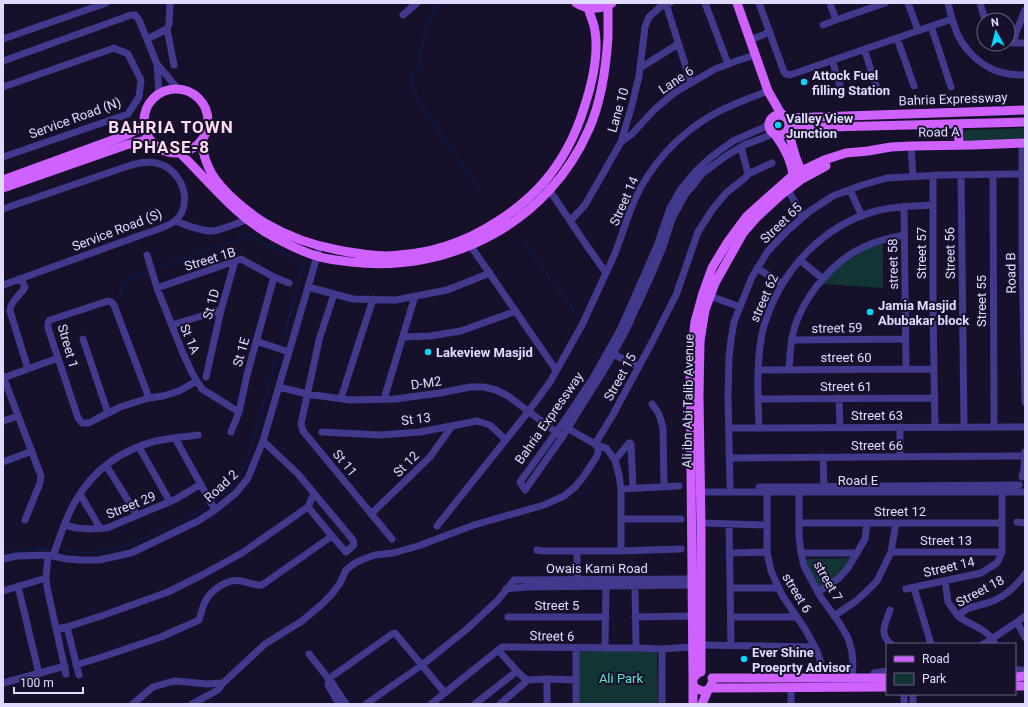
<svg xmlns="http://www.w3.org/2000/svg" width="1028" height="707" font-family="Roboto,sans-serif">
  <rect width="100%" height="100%" fill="#16102b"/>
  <path fill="#123435" d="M1025 128V140L965 144 961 139 962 132 966 130Z
    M883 242V288L822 284 847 257Z
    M851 558 846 568 819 589 804 559Z
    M578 650 657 652 658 704H577Z"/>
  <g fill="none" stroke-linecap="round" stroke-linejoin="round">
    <path stroke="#081c4c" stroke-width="1.5" d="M440 3 432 15 426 26 418 67 413 74V87L421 105 452 151
      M457 158 482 193
      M524 243 577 315
      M158 268 251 235 259 241 299 260 301 263 303 267 282 342
      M118 298 127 279 147 272
      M215 501 236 482 245 466 277 358
      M65 551C77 552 88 554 99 552 117 550 133 543 149 536 168 527 187 518 205 508
      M3 553 28 549H52
      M809 683H855"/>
    <path stroke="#41398c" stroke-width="7" d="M705 3 728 64
      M759 3 784 72 786 74 790 75 952 19
      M830 3 836 20 885 3
      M908 3 918 30
      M948 3C950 13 953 23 957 33 964 49 978 63 994 70 1004 74 1015 75 1025 75
      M980 3 985 20
      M666 4 691 83
      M403 15 417 3
      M823 25 836 20
      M931 26 951 87
      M1008 27 1017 30
      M167 29 174 65
      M897 38 914 86
      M3 39 106 3
      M147 39 167 29 169 24 170 3
      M750 40 770 32
      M1010 42 1013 43H1025
      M1013 43 1017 30 1025 10
      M864 49 878 91
      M832 60 842 92
      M3 61 131 15H135L139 20 157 64 177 88
      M157 65 159 93
      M640 68 678 44
      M3 87 114 48 128 54 141 80 139 97 128 114 3 157
      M769 122 765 127 733 141 711 157 696 171 681 189 670 208 657 246 621 328 593 378 565 420 520 482 525 490 563 436 606 367 626 330 651 276 663 247 672 219 685 195 703 173 726 156 744 145 773 134
      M621 142 632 134 654 110 674 93 715 69 739 60 755 55
      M1022 143V255L1025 402
      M911 146 913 176
      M741 147 748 174
      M933 175V310L935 427
      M961 175 964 427
      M993 175 994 427
      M543 184 550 191 585 243 606 273C610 265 614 256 617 248 623 232 628 215 635 199 651 164 679 134 712 115 730 105 749 98 768 91
      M788 190 803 217
      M850 190 862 216
      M904 206 906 369
      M3 209 131 165C139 163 147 161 156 163 175 167 187 186 184 205 183 211 180 217 175 221 167 227 153 231 144 234L3 285
      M175 221C187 225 199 231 212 231 219 231 243 221 251 218
      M570 221 585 205 621 142 632 105 639 76 645 27 649 17 660 7 670 3
      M468 242 556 370
      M147 255 157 288 182 351 192 373 202 389 239 412
      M800 260 823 279
      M757 268 782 284
      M19 279 22 281 25 287C20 297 11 299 10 311L28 369
      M308 287 353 299 396 300 447 290 490 273
      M157 288 241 259 274 277 289 283
      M334 294 319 340 301 424 303 431 392 539
      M710 296 740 307
      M172 325 221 310
      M403 337 430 336 461 331 516 311
      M83 339 108 413
      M792 340 905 339
      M256 341 289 352
      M613 354 639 367
      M758 370 934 369
      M789 370C790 353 791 333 798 318 810 289 837 258 866 246 878 240 891 238 904 235
      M3 376 41 476 40 483 25 520
      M206 377 221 310 235 261
      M3 378 58 358
      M279 387 307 394 350 400 395 399 440 393 470 387H484L496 390 508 396 560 435
      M149 398 114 305 111 302 108 301 50 320 48 323V328L78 418 82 423H89L98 418 120 407 149 398 163 396 179 391 197 381
      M341 398 373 299
      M839 398 840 427
      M384 399 415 296
      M758 399 935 398
      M652 404 659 414 663 428 664 486
      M3 421 18 416
      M900 427V457
      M729 428 1025 427
      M759 428C758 397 756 365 762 334 763 328 765 322 767 317 784 268 824 225 876 211 894 206 913 206 933 205
      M231 432 239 412 247 375 274 277
      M322 432 380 435 420 432 477 421 490 425 506 440
      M175 438 215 510
      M263 441 298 474 353 540 354 545 346 552 332 536 308 507
      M139 447 170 502
      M823 457 824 487
      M729 458 1025 456
      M615 460 629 443H630L631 444 633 488
      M3 462 32 451
      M106 465 137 515
      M1022 477 1024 469 1025 452
      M759 487 1019 485
      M730 488 728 396 729 358 731 340 734 322 752 277 768 251 788 230 810 211 833 196 862 185 887 178 941 175 1022 174
      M621 489 679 486
      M695 492H1025
      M767 492V552L771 571 782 595 805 629 817 651 821 663V678
      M799 492V536L801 553 804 566 820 596 840 624 848 638 852 652 853 664 852 678
      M80 494 100 528
      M371 514 430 457 452 426
      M621 519H681
      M1017 522 1025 523
      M701 523 767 525
      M799 523H1002
      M729 524 731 645
      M65 525 76 528 90 529 107 528 176 499 201 484
      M437 526 528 412 550 382 582 325 606 273
      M537 550 542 551H577
      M621 551 681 549
      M891 552H1002
      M730 553 767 552
      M801 553H857
      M48 555 46 578 47 587 66 674
      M53 556C60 538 65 518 75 502 93 470 121 450 156 441 170 438 184 437 198 435
      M3 559 16 556 48 555 67 559 83 560H99L131 553 198 521 215 510 236 493 248 478 263 441 320 246
      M945 581 948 602 958 616
      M18 586 39 674
      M635 586 636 648
      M577 587V551H621V489L619 475 615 460 606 448 595 444 611 418 630 383 651 344 676 295 698 232 712 210 726 193 746 177 748 174 772 163
      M730 588H779
      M914 588 931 644
      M506 589 526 587 692 585
      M906 589 981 573 997 563 1002 552V493
      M3 591 46 578
      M818 592 839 578 848 568 865 539 867 523
      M890 610C886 624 878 633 891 644
      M834 616 856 601 866 592 877 581 891 552 896 523
      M508 617H606
      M635 617 692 616
      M731 617H797
      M1017 622 1025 637
      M67 627 79 675
      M56 629 67 627 104 615 168 592 202 575 242 553 308 507 314 493
      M983 644 986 643 1017 622 1025 616
      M995 644C988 628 970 626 958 616 970 604 980 607 995 600 1008 594 1015 586 1024 576L1025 574
      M701 645 815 647
      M576 648V704
      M605 648 606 586
      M662 649V704
      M498 650 517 671 524 678 528 680 547 679 577 680
      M309 654 332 683 346 704
      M76 665 105 656 161 637 199 620C201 614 202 608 205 602 210 591 227 578 241 581 248 582 254 586 262 585L332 536
      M1015 670H1025
      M334 675 392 634 395 633 445 693
      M874 678V673L887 671
      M329 679 328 685 339 704
      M547 679V704
      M3 683 65 666
      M913 694V704
      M133 704 148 691 153 687 170 682 176 681 207 684 223 683 265 644 302 621 321 605 332 594 340 583 346 570 355 563 364 559 375 555 393 553 418 546 474 525 544 505 564 496 575 487 584 476 597 456 598 452V448L595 444 565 427
      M192 704 218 690 223 683
      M366 704 422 665 467 629 498 600 514 580 692 579
      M431 704 502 647 636 648 662 649 692 647
      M475 704 517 671
      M500 704 528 680
      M791 704V693
      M904 704V694"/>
    <path stroke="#ce61ff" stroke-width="9" d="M576 3C587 10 601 10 612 3
      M737 3 768 91 780 112 784 116
      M144 121a32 32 0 1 1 64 0a32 32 0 1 1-64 0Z
      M769 125a10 10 0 1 1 20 0a10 10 0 1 1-20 0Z
      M787 118 1025 110
      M958 124 959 145
      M790 128 1025 122
      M789 131C792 147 796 162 804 176
      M776 136C786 149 792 163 794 180
      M201 142C203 153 206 164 212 174 223 192 247 212 265 223 289 237 311 245 338 250 354 253 370 256 386 256 404 255 429 252 446 246 480 236 521 209 544 182 562 161 576 134 584 108 592 84 599 57 595 31 594 23 590 15 588 8
      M180 153C210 182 236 217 274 237 287 244 302 252 317 256 327 260 340 260 351 262 450 274 549 222 589 129 602 100 606 68 608 37 608 26 608 16 608 5
      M3 180 129 134 144 125
      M3 188 126 145 149 139
      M701 672V527L699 396 700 341 705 310 715 283 743 233 756 218 781 195 802 179 826 166
      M1015 677 1025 676
      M693 678 690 366 695 322 703 293 712 268 727 243 747 216 793 175 824 160 846 153 868 151 891 147 911 146 973 145 1025 143
      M712 678H887
      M693 686C701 692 708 694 712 683
      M1015 686H1025
      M710 688 887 687
      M693 704V678L697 674
      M702 704 708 690"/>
  </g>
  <g fill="#06d6ff" stroke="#16102b" stroke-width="1.5">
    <circle cx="804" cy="82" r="4"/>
    <circle cx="778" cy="125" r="4"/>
    <circle cx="870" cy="312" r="4"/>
    <circle cx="428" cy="352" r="4"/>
    <circle cx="744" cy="659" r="4"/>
  </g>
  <g text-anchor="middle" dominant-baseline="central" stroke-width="4" stroke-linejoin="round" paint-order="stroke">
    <g font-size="13" font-weight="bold" fill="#e0daff" stroke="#16102b" text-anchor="start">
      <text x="812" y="75">Attock Fuel<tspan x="812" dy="15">filling Station</tspan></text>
      <text x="786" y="118">Valley View<tspan x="786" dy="15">Junction</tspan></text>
      <text x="878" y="305">Jamia Masjid<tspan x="878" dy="15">Abubakar block</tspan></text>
      <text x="436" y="352">Lakeview Masjid</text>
      <text x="752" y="652">Ever Shine<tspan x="752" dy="15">Proeprty Advisor</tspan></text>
    </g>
    <g font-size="13" fill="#e0daff" stroke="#16102b">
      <text transform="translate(676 80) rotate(-34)">Lane 6</text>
      <text transform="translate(953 99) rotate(-2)">Bahria Expressway</text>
      <text transform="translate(618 110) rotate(-74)">Lane 10</text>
      <text transform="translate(75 118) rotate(-20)">Service Road (N)</text>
      <text transform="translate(939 132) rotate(-1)">Road A</text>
      <text transform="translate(624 201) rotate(-66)">Street 14</text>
      <text transform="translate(781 223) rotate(-44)">Street 65</text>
      <text transform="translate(117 230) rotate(-21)">Service Road (S)</text>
      <text transform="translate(921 253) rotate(-90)">Street 57</text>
      <text transform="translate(950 253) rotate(-91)">Street 56</text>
      <text transform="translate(210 259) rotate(-17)">Street 1B</text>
      <text transform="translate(893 264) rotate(-91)">street 58</text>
      <text transform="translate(1011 273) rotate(-91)">Road B</text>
      <text transform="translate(764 298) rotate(-66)">street 62</text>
      <text transform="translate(981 301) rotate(-90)">Street 55</text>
      <text transform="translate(211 304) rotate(-75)">St 1D</text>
      <text transform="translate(837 328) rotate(-1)">street 59</text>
      <text transform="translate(190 339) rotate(67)">St 1A</text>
      <text transform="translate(68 346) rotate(74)">Street 1</text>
      <text transform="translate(241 352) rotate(-74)">St 1E</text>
      <text x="846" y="357">street 60</text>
      <text transform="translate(620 377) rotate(-61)">Street 15</text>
      <text transform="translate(426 383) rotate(-8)">D-M2</text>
      <text x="846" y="386">Street 61</text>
      <text transform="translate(688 401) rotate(-89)">Ali ibn Abi Talib Avenue</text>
      <text x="877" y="415">Street 63</text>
      <text transform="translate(549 418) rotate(-55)">Bahria Expressway</text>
      <text transform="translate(416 419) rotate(-7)">St 13</text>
      <text x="877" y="445">Street 66</text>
      <text transform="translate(345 463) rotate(51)">St 11</text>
      <text transform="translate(406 464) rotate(-45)">St 12</text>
      <text x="858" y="480">Road E</text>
      <text transform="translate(221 486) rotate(-43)">Road 2</text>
      <text transform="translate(131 505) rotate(-22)">Street 29</text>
      <text x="900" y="511">Street 12</text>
      <text x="946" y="540">Street 13</text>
      <text transform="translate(949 567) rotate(-13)">Street 14</text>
      <text x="597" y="568">Owais Karni Road</text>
      <text transform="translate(828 581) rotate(60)">street 7</text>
      <text transform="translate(980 591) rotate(-28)">Street 18</text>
      <text transform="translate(797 593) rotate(59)">street 6</text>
      <text x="557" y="605">Street 5</text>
      <text transform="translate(552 636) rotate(1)">Street 6</text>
    </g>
    <g font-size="13" fill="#5fe6cd" stroke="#16102b">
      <text x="621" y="678">Ali Park</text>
    </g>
    <g font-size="17" font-weight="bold" letter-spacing="1" fill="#ffdcf0" stroke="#16102b">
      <text x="171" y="127">BAHRIA TOWN<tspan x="171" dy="20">PHASE-8</tspan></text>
    </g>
  </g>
  <rect width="1028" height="707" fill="none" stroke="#e0daff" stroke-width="8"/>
  <rect x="886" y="643" width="130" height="52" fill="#16102b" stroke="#676180"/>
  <rect x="894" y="656" width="20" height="6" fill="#ce61ff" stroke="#676180"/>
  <text x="922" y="663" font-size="12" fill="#e0daff">Road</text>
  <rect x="894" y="673" width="20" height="12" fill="#123435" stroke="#676180"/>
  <text x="922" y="683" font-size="12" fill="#e0daff">Park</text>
  <g transform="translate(996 32) rotate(353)"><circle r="19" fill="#16102b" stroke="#676180"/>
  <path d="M0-3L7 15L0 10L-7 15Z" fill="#06d6ff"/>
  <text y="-6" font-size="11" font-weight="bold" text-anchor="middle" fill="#e0daff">N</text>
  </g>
  <path d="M14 687v6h69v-6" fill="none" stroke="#e0daff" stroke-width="2"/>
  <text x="20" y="687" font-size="12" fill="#e0daff" stroke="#16102b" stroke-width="3" paint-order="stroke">100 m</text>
</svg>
